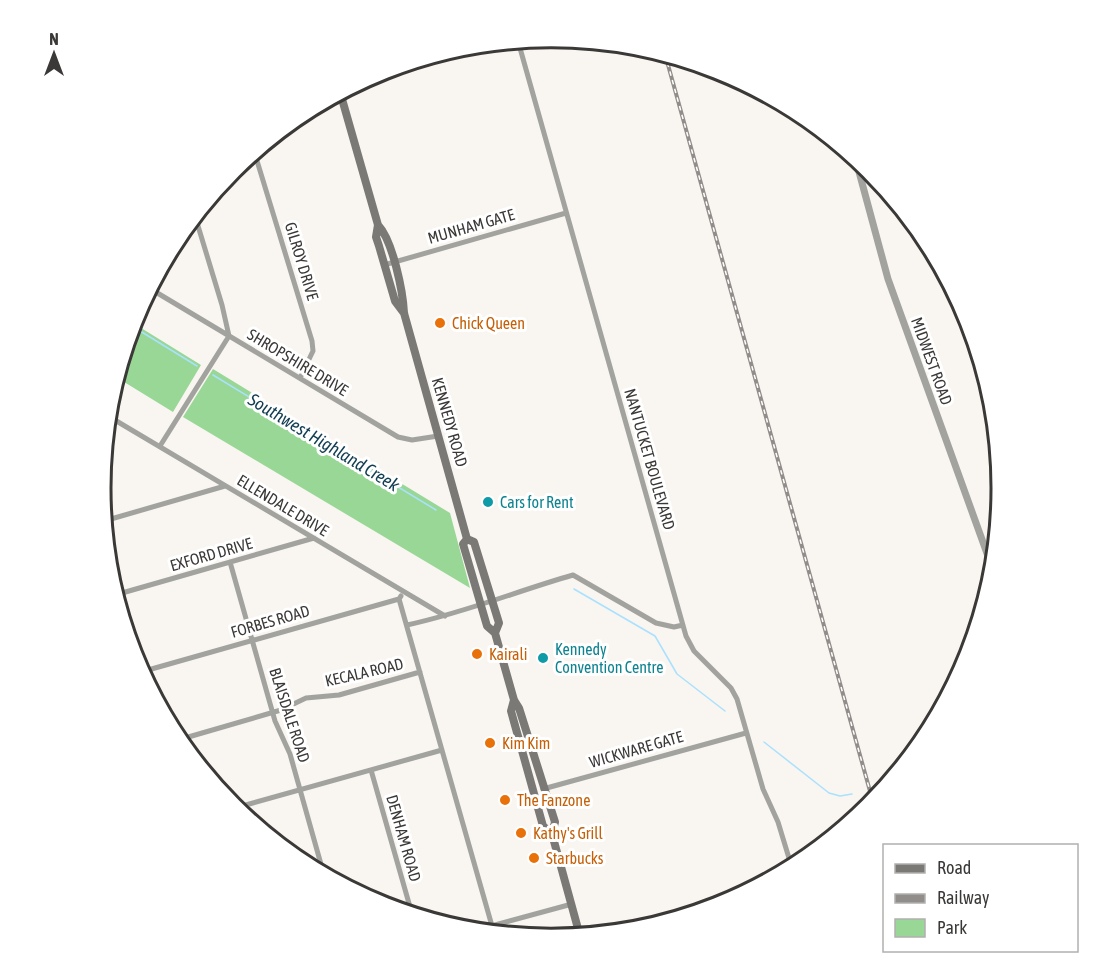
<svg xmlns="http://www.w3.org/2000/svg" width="1102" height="976" font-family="'Asap Condensed',sans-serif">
  <rect width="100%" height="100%" fill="#f9f5f0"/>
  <path fill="#98d796" d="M133 323 201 365 173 412 116 377Z
    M213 369 450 513 470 588 183 417Z"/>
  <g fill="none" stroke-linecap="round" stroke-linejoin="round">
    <path stroke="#a9e1fe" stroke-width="1.5" d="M132 326 197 366
      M213 375 436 510
      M574 589 655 636 677 674 725 711
      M764 742 829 793 840 796 852 794"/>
    <path stroke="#a2a29f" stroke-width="5" d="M518 41 686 636 694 651 731 688 737 699 763 789 778 822 792 868
      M317 105 341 97
      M254 151 312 341 313 351 300 378
      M384 265 566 213
      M149 288 398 437 412 440 438 436
      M108 416 445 616
      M160 446 229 336 222 305 195 216
      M104 521 225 486
      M230 562 275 721 290 754 324 875
      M115 595 314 538
      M399 599 492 926
      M407 625C464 613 517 591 573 575L656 623 674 627 683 625
      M141 672 399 599 401 596
      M178 740 281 710 306 698 339 695 420 672
      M371 770 412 914
      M543 789 746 733
      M235 808 442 750
      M473 931 572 904"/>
    <path stroke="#a2a29f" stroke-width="7" d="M855 157 888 279 993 570"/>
    <path stroke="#7a7976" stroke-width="8" d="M340 92 378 225 376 237 379 246 395 301 404 313
      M378 225C393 241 403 292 404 313L462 521 467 539 463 544 487 626 495 633 514 700 519 708 555 822 552 834 580 936
      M467 539 474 542 499 623 495 633
      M514 700 511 711 543 826 552 834"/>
    <g stroke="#908d8a" stroke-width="4">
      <path id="rail" d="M665 54 873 802"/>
    </g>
    <use href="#rail" stroke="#fff" stroke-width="1.5" stroke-dasharray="4.5" stroke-linecap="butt"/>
  </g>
  <g fill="#e8710a" stroke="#fff" stroke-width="2">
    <circle cx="440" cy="323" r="6"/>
    <circle cx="477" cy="654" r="6"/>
    <circle cx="490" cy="743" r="6"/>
    <circle cx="505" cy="800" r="6"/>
    <circle cx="521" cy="833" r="6"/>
    <circle cx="534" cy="858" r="6"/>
  </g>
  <g fill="#0f9aa8" stroke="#fff" stroke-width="2">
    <circle cx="488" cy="502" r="6"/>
    <circle cx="543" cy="658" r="6"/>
  </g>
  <g text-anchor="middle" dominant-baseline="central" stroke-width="6" stroke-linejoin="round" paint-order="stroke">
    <g font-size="16" fill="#3b3937" stroke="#fff">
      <text transform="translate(471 226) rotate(-16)">MUNHAM GATE</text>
      <text transform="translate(302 261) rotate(73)">GILROY DRIVE</text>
      <text transform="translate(932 361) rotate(70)">MIDWEST ROAD</text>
      <text transform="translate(298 362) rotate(31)">SHROPSHIRE DRIVE</text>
      <text transform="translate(450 422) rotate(74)">KENNEDY ROAD</text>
      <text transform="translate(650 459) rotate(74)">NANTUCKET BOULEVARD</text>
      <text transform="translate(283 505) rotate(31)">ELLENDALE DRIVE</text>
      <text transform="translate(211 554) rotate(-16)">EXFORD DRIVE</text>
      <text transform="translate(270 621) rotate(-16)">FORBES ROAD</text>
      <text transform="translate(364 672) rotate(-13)">KECALA ROAD</text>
      <text transform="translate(290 715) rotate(72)">BLAISDALE ROAD</text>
      <text transform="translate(636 749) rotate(-16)">WICKWARE GATE</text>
      <text transform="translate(404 838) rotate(74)">DENHAM ROAD</text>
    </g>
    <g font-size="16" fill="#c56008" stroke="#fff" text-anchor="start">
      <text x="452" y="323">Chick Queen</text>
      <text x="489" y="654">Kairali</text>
      <text x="502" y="743">Kim Kim</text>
      <text x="517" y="800">The Fanzone</text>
      <text x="533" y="833">Kathy's Grill</text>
      <text x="546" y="858">Starbucks</text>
    </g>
    <g font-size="16" fill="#0d838f" stroke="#fff" text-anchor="start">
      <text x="500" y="502">Cars for Rent</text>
      <text x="555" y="649">Kennedy<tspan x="555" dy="18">Convention Centre</tspan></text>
    </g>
    <g font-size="18" font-style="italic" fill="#113d51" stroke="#fff">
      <text transform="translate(324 442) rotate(31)">Southwest Highland Creek</text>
    </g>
  </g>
  <path d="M0 0H1102V976H0ZM111 488a440 440 0 1 1 880 0a440 440 0 1 1-880 0Z" fill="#fff" fill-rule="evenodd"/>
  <path fill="none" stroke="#3b3937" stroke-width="3" d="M111 488a440 440 0 1 1 880 0a440 440 0 1 1-880 0Z"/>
  <rect x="883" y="844" width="195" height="108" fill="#ffffff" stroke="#b1b0af" stroke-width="1.5"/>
  <rect x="895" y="864" width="30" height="9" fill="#7a7976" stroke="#b1b0af" stroke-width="1.5"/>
  <text x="937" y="874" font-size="18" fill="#3b3937">Road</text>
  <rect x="895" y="894" width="30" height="9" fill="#908d8a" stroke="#b1b0af" stroke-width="1.5"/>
  <text x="937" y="904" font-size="18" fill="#3b3937">Railway</text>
  <rect x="895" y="919" width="30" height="18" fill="#98d796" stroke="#b1b0af" stroke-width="1.5"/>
  <text x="937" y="934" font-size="18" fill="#3b3937">Park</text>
  <g transform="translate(54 54)" stroke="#ffffff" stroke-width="4.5" paint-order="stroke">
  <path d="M0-4.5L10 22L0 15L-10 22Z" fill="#3b3937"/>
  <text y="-9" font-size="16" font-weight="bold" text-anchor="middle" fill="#3b3937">N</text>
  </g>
</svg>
